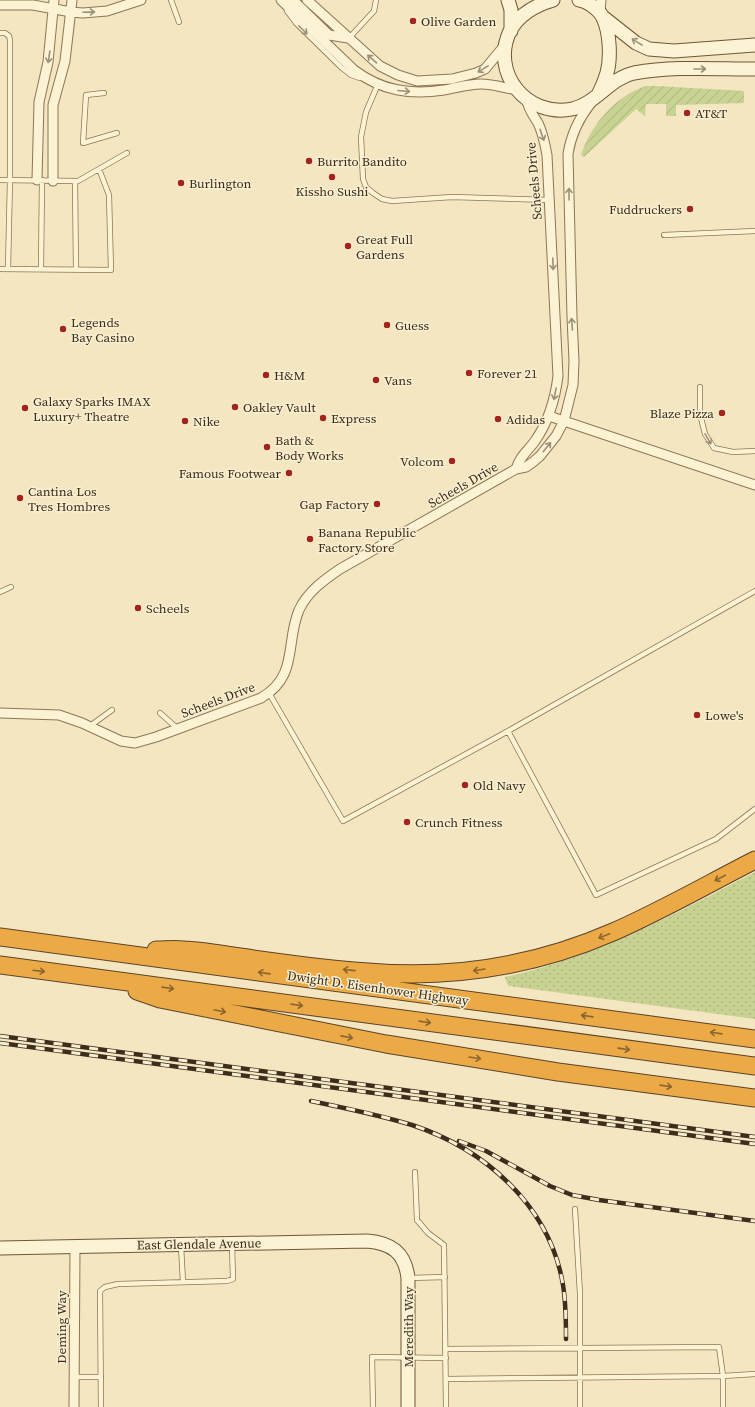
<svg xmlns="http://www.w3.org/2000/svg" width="755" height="1407" font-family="'Source Serif 4',serif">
  <defs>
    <pattern id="grass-dots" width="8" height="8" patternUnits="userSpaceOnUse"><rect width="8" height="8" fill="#c8d292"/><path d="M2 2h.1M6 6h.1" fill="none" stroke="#adb57d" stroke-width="1.8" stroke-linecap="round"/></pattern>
    <pattern id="garden-furrows" width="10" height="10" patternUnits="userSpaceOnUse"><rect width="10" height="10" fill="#c8d292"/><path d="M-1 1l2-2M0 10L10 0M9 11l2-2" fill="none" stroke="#adb57d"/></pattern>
  </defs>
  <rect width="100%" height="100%" fill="#f3e6c0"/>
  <path fill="url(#grass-dots)" d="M755 872V1019L509 986 507 984 505 977C594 958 675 914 755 872Z"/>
  <path fill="url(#garden-furrows)" d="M646 86H657L744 91V103L676 105V116H666V104H646L645 116 636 109 584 157 581 155C591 125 615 96 646 86Z"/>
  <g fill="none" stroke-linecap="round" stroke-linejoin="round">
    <g stroke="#8e7655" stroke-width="6">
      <path id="lane" d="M171 0 179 22
        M287 11 296 23 342 68 351 75 360 78
        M0 33H5L9 36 10 40V180L8 269
        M349 38 374 11 376 0
        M378 84 366 112 361 137 363 179 366 187 373 193 382 199 392 201 452 197 550 200
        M104 93 86 95 83 143 117 133
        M0 180 78 181 127 153
        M75 181 76 270
        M664 235 755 231
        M0 269 111 270 109 195 99 169
        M41 269 42 180
        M700 387V414L705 434 714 448 733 452 755 451
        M0 592 11 587
        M269 693 343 821 501 735 755 591
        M160 713 178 729
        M90 726 112 710
        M508 731 596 895 716 839 755 809
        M415 1172 417 1220 428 1233 444 1245 446 1407
        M575 1209 580 1294V1407
        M181 1246 183 1282
        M409 1278 445 1277
        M446 1349 719 1347 723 1376 446 1379
        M74 1377H101
        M101 1407 100 1291 105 1287 118 1284 227 1281 233 1279 232 1245
        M373 1407 372 1357 446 1358
        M723 1407V1376L755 1374"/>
    </g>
    <g stroke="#8e7655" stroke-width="11">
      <path id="street" d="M281 0 354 70C382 91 410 95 444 90 456 88 468 84 481 84 493 84 505 88 517 90
        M288 0 296 3 329 35 348 38
        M307 0 380 66 398 75 417 81 452 79 476 73 485 69 505 45
        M0 5H33L71 12 83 13 107 11 141 0
        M600 13 601 0
        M37 180 39 102 48 62 54 0
        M53 181V105L65 61 72 0
        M549 416 755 485
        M516 469C520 456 527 452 535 441 549 421 555 400 558 376L547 155C545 144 543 133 538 123 533 115 528 109 527 100
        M0 713 59 715 82 723 121 741 135 743 156 737 261 698C299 676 285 643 299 610 308 591 324 580 340 569L516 469 526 467 533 462 540 456 556 436 564 421 573 385 574 361 572 317 568 154C571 135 579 118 591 103
        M74 1407 75 1247"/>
    </g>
    <g stroke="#705739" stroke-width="15">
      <path id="secondary" d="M508 0 511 10V31
        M553 0C536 5 519 14 510 31 490 73 527 118 572 109 596 104 610 78 634 73 674 66 715 69 755 69
        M579 0C587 1 600 10 603 18 610 32 611 58 607 73 605 80 602 87 599 93
        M603 17 636 43 649 49 674 51 755 45
        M0 1248 367 1241C391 1243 405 1252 408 1278V1407"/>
    </g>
    <g stroke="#5b432a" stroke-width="19">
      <path id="highway" d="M0 937 755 1039
        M156 950C165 950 175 949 184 950 203 951 221 954 240 957 282 963 325 969 368 972 452 979 535 966 613 932 661 911 708 884 755 860
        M0 965 755 1066
        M137 991 160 999 386 1044 558 1072 755 1098"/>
    </g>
    <use href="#lane" stroke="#fcf2d4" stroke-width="4.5"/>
    <use href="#street" stroke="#fcf2d4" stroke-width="9"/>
    <use href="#secondary" stroke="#fcf2d4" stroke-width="13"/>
    <use href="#highway" stroke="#ecaa46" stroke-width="17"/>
    <g stroke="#3c2d1c" stroke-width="4.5">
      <path id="rail" d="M0 1036 755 1137
        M0 1043 755 1144
        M311 1101C345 1108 379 1115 412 1125 485 1149 550 1206 563 1285 566 1303 566 1321 566 1339
        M459 1141 486 1151 550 1186 572 1195 599 1200 755 1221"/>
    </g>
    <use href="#rail" stroke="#f9efd0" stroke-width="3" stroke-dasharray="9" stroke-linecap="butt"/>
  </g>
  <defs><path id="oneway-shaft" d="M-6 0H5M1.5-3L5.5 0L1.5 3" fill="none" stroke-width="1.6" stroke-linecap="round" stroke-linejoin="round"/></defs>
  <g stroke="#9c9078">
    <use href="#oneway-shaft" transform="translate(89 12) rotate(-2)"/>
    <use href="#oneway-shaft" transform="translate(303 30) rotate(45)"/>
    <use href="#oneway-shaft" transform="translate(637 42) rotate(-148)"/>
    <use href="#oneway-shaft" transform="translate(49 57) rotate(98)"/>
    <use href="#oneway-shaft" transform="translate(372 59) rotate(-139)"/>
    <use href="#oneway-shaft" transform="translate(483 69) rotate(149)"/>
    <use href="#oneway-shaft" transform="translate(700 69)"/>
    <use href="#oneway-shaft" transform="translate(404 91) rotate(5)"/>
    <use href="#oneway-shaft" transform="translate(542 135) rotate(71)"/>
    <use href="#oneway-shaft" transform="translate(569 194) rotate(-91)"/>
    <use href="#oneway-shaft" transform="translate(553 264) rotate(88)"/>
    <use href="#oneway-shaft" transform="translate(572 324) rotate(-94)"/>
    <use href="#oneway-shaft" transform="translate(555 394) rotate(101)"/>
    <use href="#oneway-shaft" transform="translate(708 439) rotate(60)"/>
    <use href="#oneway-shaft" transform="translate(547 447) rotate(-51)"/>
  </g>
  <g stroke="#8b652f">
    <use href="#oneway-shaft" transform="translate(720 878) rotate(152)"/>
    <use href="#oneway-shaft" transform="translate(604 936) rotate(158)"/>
    <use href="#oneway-shaft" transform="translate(349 970) rotate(-174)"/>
    <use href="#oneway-shaft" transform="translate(479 970) rotate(171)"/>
    <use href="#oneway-shaft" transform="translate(39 971) rotate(7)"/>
    <use href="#oneway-shaft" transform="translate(264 973) rotate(-172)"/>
    <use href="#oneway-shaft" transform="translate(168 988) rotate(8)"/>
    <use href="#oneway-shaft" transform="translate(297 1005) rotate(8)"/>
    <use href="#oneway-shaft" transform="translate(220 1011) rotate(12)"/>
    <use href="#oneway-shaft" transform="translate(587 1016) rotate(-172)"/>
    <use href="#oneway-shaft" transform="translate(425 1022) rotate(8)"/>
    <use href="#oneway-shaft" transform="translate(716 1033) rotate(-172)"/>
    <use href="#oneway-shaft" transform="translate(347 1037) rotate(11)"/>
    <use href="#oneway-shaft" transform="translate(624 1049) rotate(8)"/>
    <use href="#oneway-shaft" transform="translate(475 1058) rotate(9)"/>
    <use href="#oneway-shaft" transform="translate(666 1086) rotate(8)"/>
  </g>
  <g fill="#a4231f" stroke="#f9efd0" stroke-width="1.5">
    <circle cx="413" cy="21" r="4"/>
    <circle cx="687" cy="113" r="4"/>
    <circle cx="309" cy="161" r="4"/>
    <circle cx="332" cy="177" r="4"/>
    <circle cx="181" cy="183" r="4"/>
    <circle cx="690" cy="209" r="4"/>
    <circle cx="348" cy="246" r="4"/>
    <circle cx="387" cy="325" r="4"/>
    <circle cx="63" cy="329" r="4"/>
    <circle cx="469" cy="373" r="4"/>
    <circle cx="266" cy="375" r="4"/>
    <circle cx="376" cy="380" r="4"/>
    <circle cx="235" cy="407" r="4"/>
    <circle cx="25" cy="408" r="4"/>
    <circle cx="722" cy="413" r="4"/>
    <circle cx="323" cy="418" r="4"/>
    <circle cx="498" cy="419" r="4"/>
    <circle cx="185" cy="421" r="4"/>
    <circle cx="267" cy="447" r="4"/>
    <circle cx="452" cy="461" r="4"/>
    <circle cx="289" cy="473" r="4"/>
    <circle cx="20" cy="498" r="4"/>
    <circle cx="377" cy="504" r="4"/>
    <circle cx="310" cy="539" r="4"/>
    <circle cx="138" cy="608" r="4"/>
    <circle cx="697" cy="715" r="4"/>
    <circle cx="465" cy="785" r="4"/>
    <circle cx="407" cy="822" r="4"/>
  </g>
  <g text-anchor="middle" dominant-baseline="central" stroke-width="3" stroke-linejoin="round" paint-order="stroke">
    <g font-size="13" fill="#3c2d1c" stroke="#f9efd0" text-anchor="start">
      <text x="421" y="21">Olive Garden</text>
      <text x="695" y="113">AT&amp;T</text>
      <text x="317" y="161">Burrito Bandito</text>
      <text x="189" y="183">Burlington</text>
      <text x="332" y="191" text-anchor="middle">Kissho Sushi</text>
      <text x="682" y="209" text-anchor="end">Fuddruckers</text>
      <text x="356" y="239">Great Full<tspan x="356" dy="15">Gardens</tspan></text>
      <text x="71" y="322">Legends<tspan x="71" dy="15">Bay Casino</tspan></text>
      <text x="395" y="325">Guess</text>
      <text x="477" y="373">Forever 21</text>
      <text x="274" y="375">H&amp;M</text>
      <text x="384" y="380">Vans</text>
      <text x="33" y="401">Galaxy Sparks IMAX<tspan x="33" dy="15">Luxury+ Theatre</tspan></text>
      <text x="243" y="407">Oakley Vault</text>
      <text x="714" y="413" text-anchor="end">Blaze Pizza</text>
      <text x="331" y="418">Express</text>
      <text x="506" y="419">Adidas</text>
      <text x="193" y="421">Nike</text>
      <text x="275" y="440">Bath &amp;<tspan x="275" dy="15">Body Works</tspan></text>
      <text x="444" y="461" text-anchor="end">Volcom</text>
      <text x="281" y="473" text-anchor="end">Famous Footwear</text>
      <text x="28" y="491">Cantina Los<tspan x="28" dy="15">Tres Hombres</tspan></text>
      <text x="369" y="504" text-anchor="end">Gap Factory</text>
      <text x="318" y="532">Banana Republic<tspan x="318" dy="15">Factory Store</tspan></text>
      <text x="146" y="608">Scheels</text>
      <text x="705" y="715">Lowe's</text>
      <text x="473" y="785">Old Navy</text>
      <text x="415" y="822">Crunch Fitness</text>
    </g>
    <g font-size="13" fill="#3c2d1c" stroke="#f9efd0">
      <text transform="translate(534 181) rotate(-95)">Scheels Drive</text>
      <text transform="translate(463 485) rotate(-30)">Scheels Drive</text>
      <text transform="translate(218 700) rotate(-21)">Scheels Drive</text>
      <text transform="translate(378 988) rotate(8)">Dwight D. Eisenhower Highway</text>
      <text transform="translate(199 1244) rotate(-1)">East Glendale Avenue</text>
      <text transform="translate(61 1327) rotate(-90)">Deming Way</text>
      <text transform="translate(408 1327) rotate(-90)">Meredith Way</text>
    </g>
  </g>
</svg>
